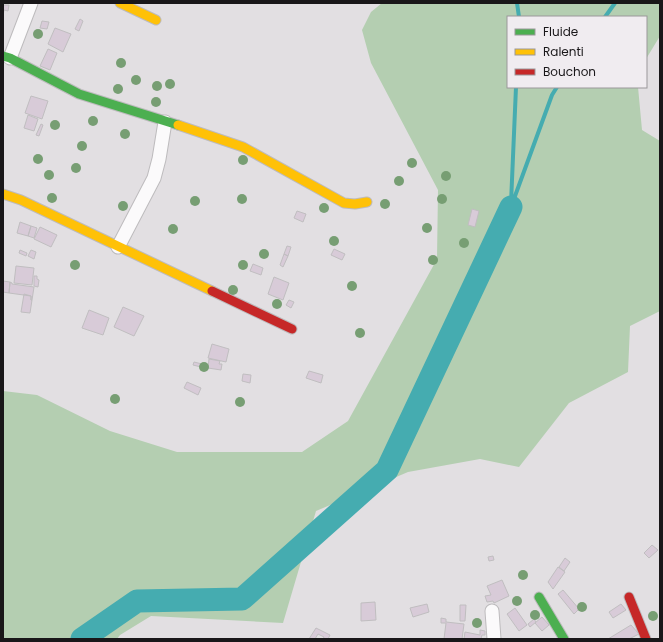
<svg xmlns="http://www.w3.org/2000/svg" width="663" height="642" font-family="Poppins,sans-serif">
  <rect width="100%" height="100%" fill="#e2dfe2"/>
  <path fill="#b4ceb1" d="M382 3H660V36L646 59V17H508V87H638L642 130 660 141V311L630 326 628 372 569 403 519 467 480 459 408 472 316 511 283 623 151 616 120 635 117 639H3V391L37 395 110 431 177 452H302L348 421 437 259 438 190 371 63 362 30 371 12Z"/>
  <g fill="none" stroke-linecap="round" stroke-linejoin="round">
    <path stroke="#45acb0" stroke-width="4" d="M517 3 519 17
      M605 17 615 3
      M511 203 516 87
      M511 207 552 95 557 87"/>
    <path stroke="#45acb0" stroke-width="23" d="M82 639 137 601 242 599 387 470 511 207"/>
  </g>
  <path fill="#d8cbd8" stroke="#c0bec0" d="M3 5H9L8 11 4 10 3 16Z
    M80 19 83 21 79 31 75 29Z
    M42 21 49 22 47 29 40 28Z
    M55 28 71 34 63 52 48 44Z
    M48 49 57 53 50 70 40 66Z
    M31 96 48 101 42 119 25 113Z
    M28 115 38 119 34 131 24 128Z
    M41 124 43 125 39 136 36 135Z
    M472 209 479 211 475 227 468 225Z
    M297 211 306 214 303 222 294 218Z
    M20 222 31 226 28 236 17 233Z
    M31 226 37 228 34 238 28 236Z
    M40 227 57 235 51 247 34 239Z
    M287 246 291 247 288 256 284 254Z
    M334 249 345 254 342 260 331 255Z
    M20 250 27 253 26 256 19 253Z
    M31 250 36 252 34 259 28 256Z
    M284 254 288 256 283 267 280 265Z
    M253 264 263 268 261 275 250 271Z
    M16 266 34 268 32 285 14 283Z
    M34 276H37V279L39 280 38 287 34 286Z
    M274 277 289 283 283 300 268 294Z
    M3 281 10 282 9 293 3 292Z
    M10 282 12 283V284L34 287 32 300H31V296L9 293Z
    M24 294 31 296V300H32L30 313 21 312Z
    M289 300 294 302 291 308 286 305Z
    M123 307 144 316 134 336 114 327Z
    M89 310 109 318 103 335 82 328Z
    M212 344 229 349 226 362 208 358Z
    M209 359 220 361 219 364H222L221 370 208 368Z
    M194 362 202 364 201 367 193 365Z
    M309 371 323 375 321 383 306 378Z
    M243 374 251 375 250 383 242 381Z
    M187 382 201 388 198 395 184 388Z
    M652 545 658 550 649 558 644 553Z
    M493 556 494 560 489 561 488 557Z
    M565 558 570 562 564 571 559 567Z
    M558 567 565 572 553 589 548 582Z
    M502 580 509 596 494 603 493 601 487 602 485 596 491 595 487 586Z
    M563 590 579 609 574 614 558 594Z
    M375 602 376 620 361 621V603Z
    M427 604 429 612 413 617 410 608Z
    M621 604 626 610 613 618 609 612Z
    M460 605H466L465 621H460Z
    M515 608 527 625 519 631 507 614Z
    M542 617 549 625 542 631 535 623Z
    M441 618 446 619V622L464 624 462 639H444L446 623H441Z
    M534 619 536 622 530 627 528 624Z
    M631 625 639 634 629 639H608Z
    M316 628 330 635 328 639H323L324 637 318 634 315 639H309Z
    M480 630 485 631V635H482L481 639H464L465 632 480 635Z"/>
  <g fill="none" stroke-linecap="round" stroke-linejoin="round">
    <g stroke="#bdbbbd" stroke-width="15">
      <path id="street" d="M10 58 31 3
        M118 247 154 178 159 159 165 122
        M492 611 494 639"/>
    </g>
    <g stroke="#bdbbbd" stroke-width="11">
      <path id="fast" d="M3 56 10 58 79 94 178 125
        M539 597 564 639"/>
    </g>
    <g stroke="#bdbbbd" stroke-width="11">
      <path id="slow" d="M120 3 156 20
        M178 125 243 147 344 203 355 204 367 202
        M3 194 21 200 212 291"/>
    </g>
    <g stroke="#bdbbbd" stroke-width="11">
      <path id="jam" d="M212 291 292 329
        M629 597 646 639"/>
    </g>
    <use href="#street" stroke="#fbfafb" stroke-width="13"/>
    <use href="#fast" stroke="#4caf50" stroke-width="9"/>
    <use href="#slow" stroke="#ffc107" stroke-width="9"/>
    <use href="#jam" stroke="#c62828" stroke-width="9"/>
  </g>
  <g fill="#779e73">
    <circle cx="38" cy="34" r="5"/>
    <circle cx="121" cy="63" r="5"/>
    <circle cx="136" cy="80" r="5"/>
    <circle cx="170" cy="84" r="5"/>
    <circle cx="157" cy="86" r="5"/>
    <circle cx="118" cy="89" r="5"/>
    <circle cx="156" cy="102" r="5"/>
    <circle cx="93" cy="121" r="5"/>
    <circle cx="55" cy="125" r="5"/>
    <circle cx="125" cy="134" r="5"/>
    <circle cx="82" cy="146" r="5"/>
    <circle cx="38" cy="159" r="5"/>
    <circle cx="243" cy="160" r="5"/>
    <circle cx="412" cy="163" r="5"/>
    <circle cx="76" cy="168" r="5"/>
    <circle cx="49" cy="175" r="5"/>
    <circle cx="446" cy="176" r="5"/>
    <circle cx="399" cy="181" r="5"/>
    <circle cx="52" cy="198" r="5"/>
    <circle cx="242" cy="199" r="5"/>
    <circle cx="442" cy="199" r="5"/>
    <circle cx="195" cy="201" r="5"/>
    <circle cx="385" cy="204" r="5"/>
    <circle cx="123" cy="206" r="5"/>
    <circle cx="324" cy="208" r="5"/>
    <circle cx="427" cy="228" r="5"/>
    <circle cx="173" cy="229" r="5"/>
    <circle cx="334" cy="241" r="5"/>
    <circle cx="464" cy="243" r="5"/>
    <circle cx="264" cy="254" r="5"/>
    <circle cx="433" cy="260" r="5"/>
    <circle cx="75" cy="265" r="5"/>
    <circle cx="243" cy="265" r="5"/>
    <circle cx="352" cy="286" r="5"/>
    <circle cx="233" cy="290" r="5"/>
    <circle cx="277" cy="304" r="5"/>
    <circle cx="360" cy="333" r="5"/>
    <circle cx="204" cy="367" r="5"/>
    <circle cx="115" cy="399" r="5"/>
    <circle cx="240" cy="402" r="5"/>
    <circle cx="523" cy="575" r="5"/>
    <circle cx="517" cy="601" r="5"/>
    <circle cx="582" cy="607" r="5"/>
    <circle cx="535" cy="615" r="5"/>
    <circle cx="653" cy="616" r="5"/>
    <circle cx="477" cy="623" r="5"/>
  </g>
  <rect width="663" height="642" fill="none" stroke="#191719" stroke-width="8"/>
  <rect x="507" y="16" width="140" height="72" fill="#f0ecf0" stroke="#9a979a"/>
  <rect x="515" y="29" width="20" height="6" fill="#4caf50" stroke="#9a979a"/>
  <text x="543" y="36" font-size="12" fill="#191719">Fluide</text>
  <rect x="515" y="49" width="20" height="6" fill="#ffc107" stroke="#9a979a"/>
  <text x="543" y="56" font-size="12" fill="#191719">Ralenti</text>
  <rect x="515" y="69" width="20" height="6" fill="#c62828" stroke="#9a979a"/>
  <text x="543" y="76" font-size="12" fill="#191719">Bouchon</text>
</svg>
